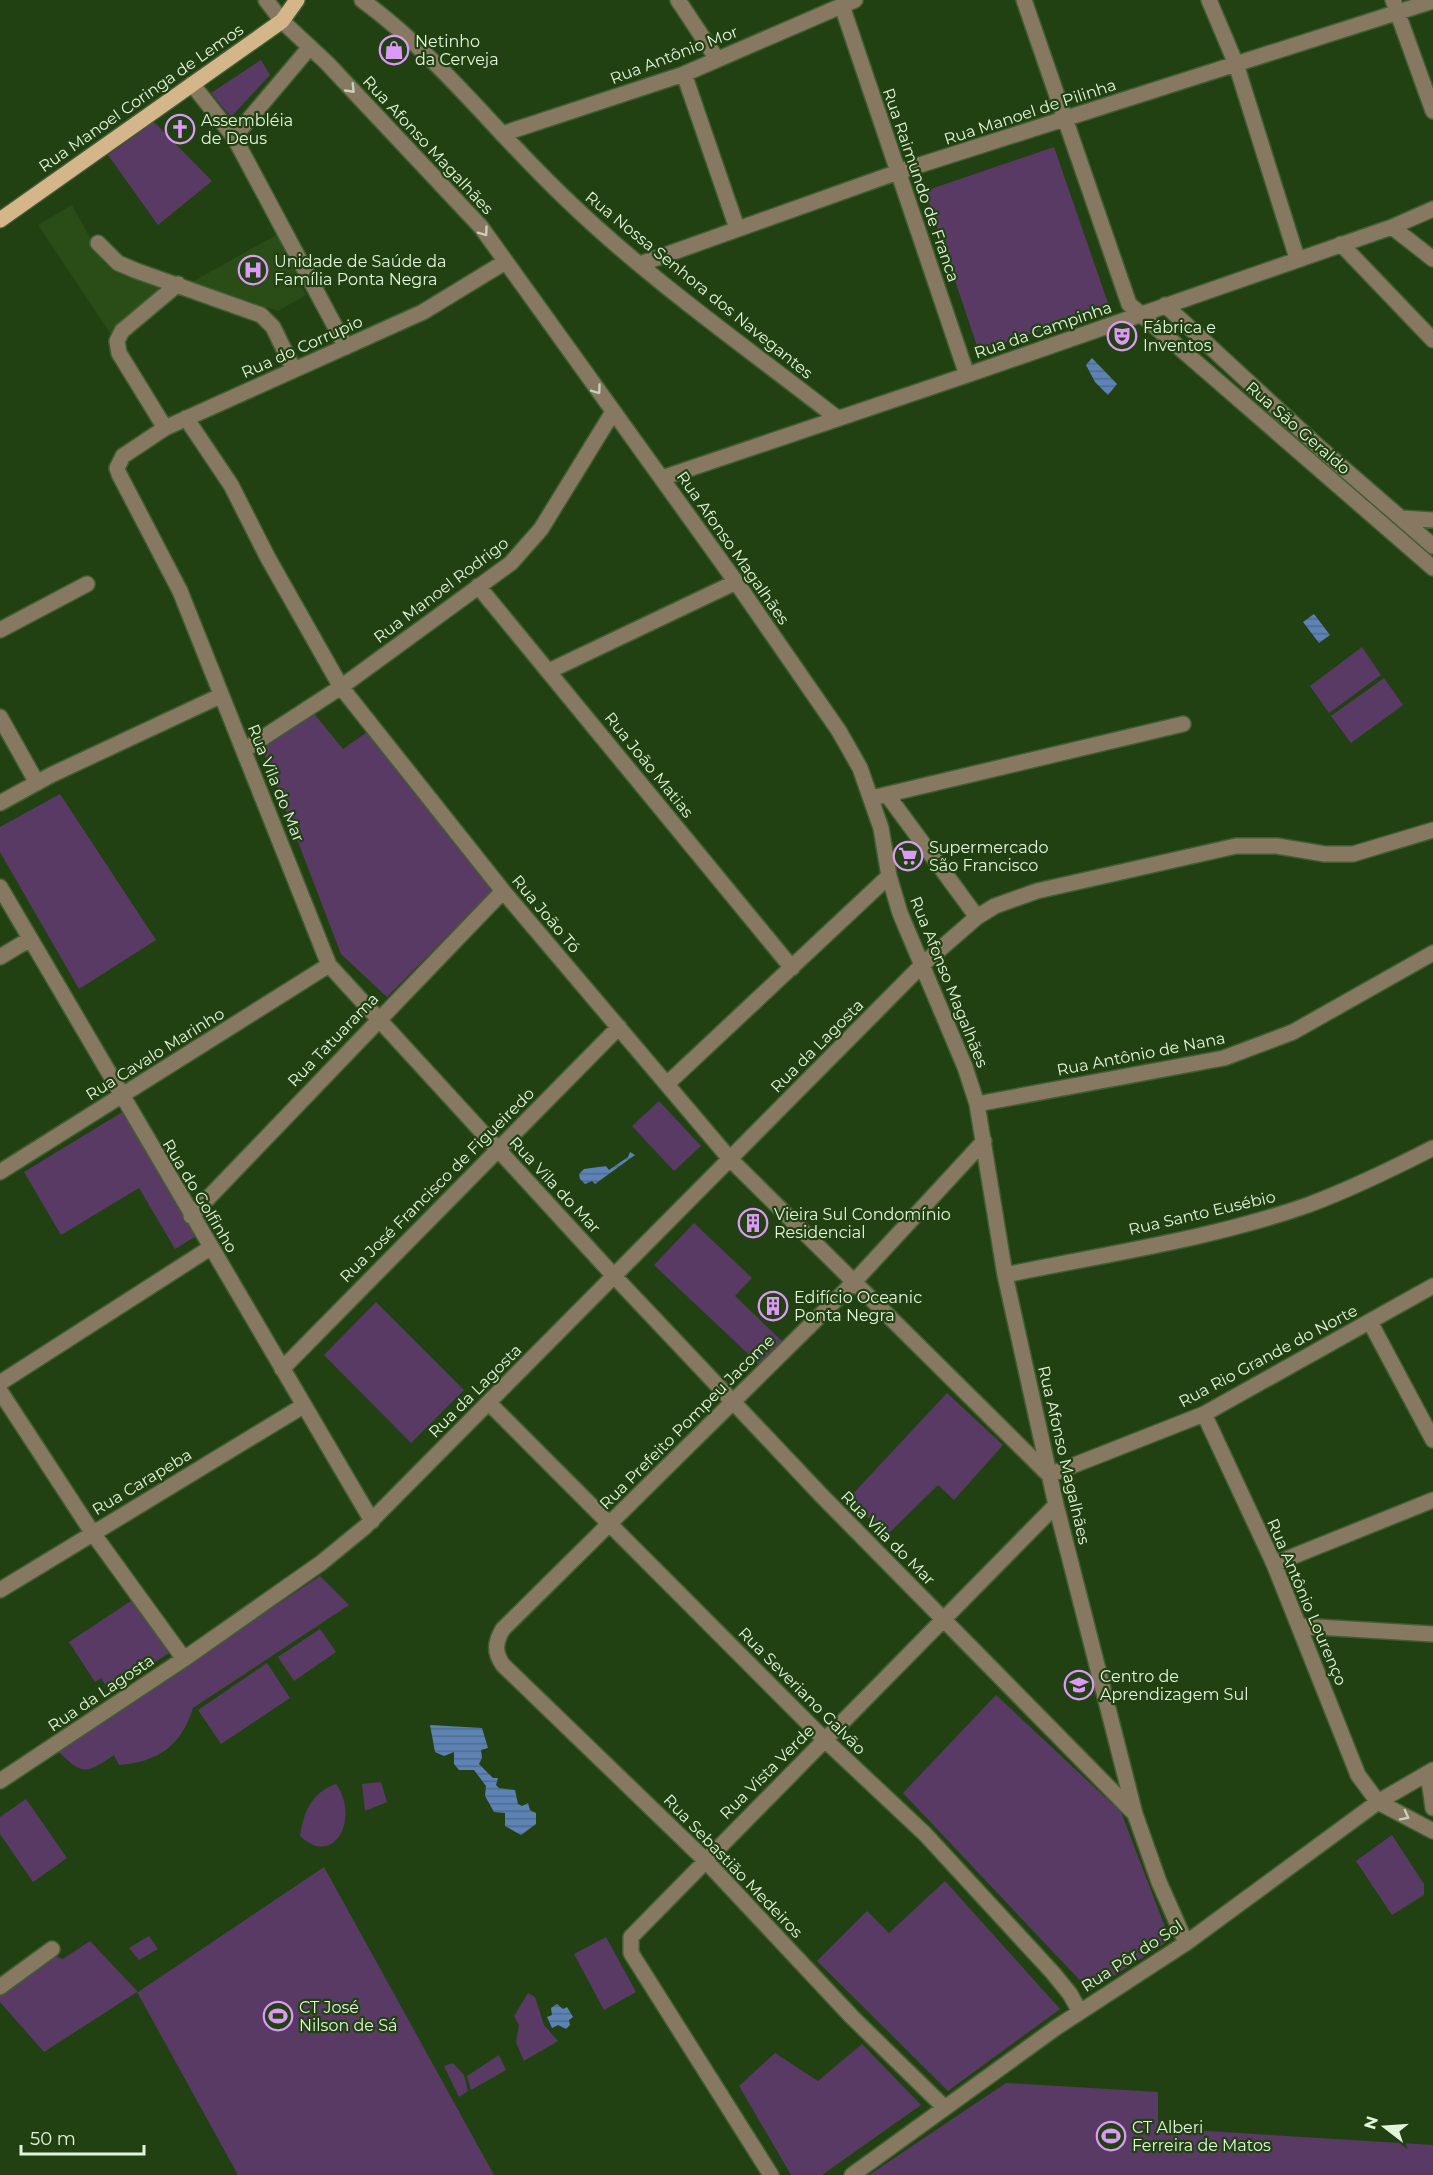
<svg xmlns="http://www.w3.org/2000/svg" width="1433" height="2175" font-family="Montserrat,sans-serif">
  <defs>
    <pattern id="water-rules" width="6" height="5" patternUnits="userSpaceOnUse" patternTransform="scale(1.5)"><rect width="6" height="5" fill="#5c82b6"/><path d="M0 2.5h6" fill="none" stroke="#526c88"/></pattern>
  </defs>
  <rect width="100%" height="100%" fill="#224112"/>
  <path fill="#2a4c17" d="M72 205 104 263 126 274 169 285 112 336 38 225Z
    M278 234 306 295 278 311 192 282Z"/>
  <path fill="#593a65" d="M261 60 270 75 231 117 211 93Z
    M154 122 212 181 158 225 108 155Z
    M1054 147 1109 306 979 352 925 191Z
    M1362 647 1381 675 1329 713 1310 686Z
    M1384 678 1403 705 1351 743 1331 716Z
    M311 710 343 749 370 730 493 890 387 997 341 954 262 748Z
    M60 794 156 940 79 989 0 852V827Z
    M659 1101 701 1146 674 1171 632 1126Z
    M124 1111 198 1235 175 1249 139 1188 61 1235 24 1172Z
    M694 1223 752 1278 735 1296 785 1344 763 1368 654 1265Z
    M376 1302 464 1390 411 1443 324 1355Z
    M947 1393 1003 1445 954 1500 938 1485 886 1536 849 1498Z
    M320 1576 349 1605 193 1708C181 1746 158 1762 119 1765L114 1755C86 1774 83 1776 58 1751Z
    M134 1599 169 1653 110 1692 101 1678 95 1682 69 1642Z
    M320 1629 336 1652 294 1681 278 1657Z
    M267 1663 290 1698 221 1744 198 1710Z
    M996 1695 1121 1812 1170 1940 1090 1991 903 1793Z
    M381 1782 387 1802 365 1811 362 1784Z
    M336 1784C360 1817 335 1869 300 1836 304 1812 311 1793 336 1784Z
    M26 1799 67 1858 33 1882 0 1834V1817Z
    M1392 1835 1424 1884V1895L1392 1915 1356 1861Z
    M324 1867 494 2175H238L137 1992 44 2052 0 2002V1995L55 1956 63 1959 90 1941 138 1992Z
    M945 1881 1060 2009 948 2091 817 1961 867 1911 889 1933Z
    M149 1936 158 1949 139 1960 129 1948Z
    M606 1937 636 1992 604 2010 574 1954Z
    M528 1993 535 1997 544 2025 558 2041 524 2061 516 2042 519 2025 514 2016Z
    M862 2044 921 2105 822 2175H791L739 2086 775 2053 818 2081Z
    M499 2055 506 2070 471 2090 467 2076Z
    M453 2063 464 2075 468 2091 459 2097 444 2066Z
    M1006 2083 1158 2092V2128L1433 2145V2175H869Z"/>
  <path fill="url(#water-rules)" d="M1092 358 1117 384 1108 395 1095 382 1086 365Z
    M1314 614 1330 635 1319 643 1303 622Z
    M630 1152 635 1155 595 1184 592 1181 585 1184 580 1179 579 1174 584 1169 606 1166 609 1170 628 1157Z
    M430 1725 482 1728 488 1748 481 1750 482 1758 479 1764 493 1778H498L496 1785 499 1788 515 1790 518 1804 522 1806 528 1803 530 1810 536 1813V1824L521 1835 505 1826V1813L494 1812 485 1796 486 1786 474 1770H459L454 1764V1752L444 1756 435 1752Z
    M557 2004 563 2009 567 2007 573 2017 569 2020 570 2025 566 2029 558 2025 552 2028 547 2017 552 2015 551 2008Z"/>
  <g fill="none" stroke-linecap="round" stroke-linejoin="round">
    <g stroke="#415e32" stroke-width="18">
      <path id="minor" d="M266 0 282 21 327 63 481 227 736 582 839 731 860 768 881 828 889 876 900 913 965 1067 977 1104 1005 1275 1056 1505 1135 1814 1159 1882 1186 1943
        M362 0C442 59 496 133 567 200 650 280 746 347 837 418
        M678 0 717 59
        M1024 0 1129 304 1433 568
        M1209 0 1236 64 1297 258
        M1393 0 1433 111
        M842 6 967 375
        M684 74 737 228
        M192 84 234 137 346 347
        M502 134 684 74 855 0
        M234 137 310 47
        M1392 227 1433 259
        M98 243 118 263 137 271 261 315 273 327 294 370
        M1341 244 1433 340
        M505 262 423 312 165 428 123 456 117 468 119 474 180 591 329 965 615 1277 822 1496 1133 1812
        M640 264 898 172 1433 1
        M1165 305 1320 448 1433 546
        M186 418 231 485 268 558 341 687 503 891 730 1159 1049 1475
        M165 428 119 353 117 341 122 331 178 284
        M662 478 967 375 1392 227 1433 209
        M1401 518 1433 520
        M478 586 792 968
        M0 630 87 584
        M549 671 736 582
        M0 717 37 783
        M244 750 341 687 511 563 541 529 613 412
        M888 796 977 917
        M872 798 1183 724
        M0 803 51 775 220 696
        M0 887 372 1521
        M0 957 30 939
        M667 1084 889 876
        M977 1104 1224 1058 1293 1032 1433 953
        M0 1172 329 965
        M191 1216 503 891
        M1005 1275C1106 1254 1211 1239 1308 1205 1351 1189 1392 1169 1433 1148
        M1370 1322 1433 1440
        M282 1369 619 1027
        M0 1383 210 1248
        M0 1391 92 1532 184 1659
        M489 1403 825 1740 925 1834 1053 1973 1070 1994 1080 2012
        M1204 1414 1274 1564 1358 1775 1378 1802 1433 1831
        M1049 1475 1204 1414 1433 1286
        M1274 1564 1433 1500
        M0 1590 303 1406
        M1300 1626 1433 1634
        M1428 1773 1433 1808
        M0 1781 184 1659 321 1563 365 1527 923 964 977 917 995 906 1037 891 1236 846H1277L1325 854H1353L1433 830
        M0 1987 52 1949
        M944 2107 852 2017 704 1859 503 1665C494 1652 495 1642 503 1629L853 1283 984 1141
        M771 2175 631 1953V1937L1056 1505
        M852 2175 1057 2027 1186 1943 1378 1802 1433 1770"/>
    </g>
    <g stroke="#415e32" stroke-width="18">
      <path id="major" d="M0 220 282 21 297 0"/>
    </g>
    <use href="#minor" stroke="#877862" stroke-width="15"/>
    <use href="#major" stroke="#d5b68a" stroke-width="15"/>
  </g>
  <defs><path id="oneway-chevron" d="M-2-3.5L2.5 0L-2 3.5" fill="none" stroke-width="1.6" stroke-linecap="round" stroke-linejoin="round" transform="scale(1.5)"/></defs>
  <g stroke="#c7d0b7">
    <use href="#oneway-chevron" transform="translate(351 89) rotate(46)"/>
    <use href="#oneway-chevron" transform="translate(484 232) rotate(54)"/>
    <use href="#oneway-chevron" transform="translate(597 390) rotate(54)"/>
    <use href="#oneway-chevron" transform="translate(1405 1816) rotate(27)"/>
  </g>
  <defs>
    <g id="shop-ring" transform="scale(1.5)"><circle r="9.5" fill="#224112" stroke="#dc99f5" stroke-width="1.5"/><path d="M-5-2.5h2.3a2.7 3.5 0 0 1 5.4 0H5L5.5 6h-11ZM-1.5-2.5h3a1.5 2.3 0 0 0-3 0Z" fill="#dc99f5"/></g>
    <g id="church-ring" transform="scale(1.5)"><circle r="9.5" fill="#224112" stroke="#dc99f5" stroke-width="1.5"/><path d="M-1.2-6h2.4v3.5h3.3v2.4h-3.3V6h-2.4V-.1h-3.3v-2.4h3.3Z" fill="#dc99f5"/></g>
    <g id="hospital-ring" transform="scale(1.5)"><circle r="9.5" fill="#224112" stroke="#dc99f5" stroke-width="1.5"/><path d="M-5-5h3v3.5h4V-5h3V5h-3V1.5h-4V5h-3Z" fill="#dc99f5"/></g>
    <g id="theatre-ring" transform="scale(1.5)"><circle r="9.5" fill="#224112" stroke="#dc99f5" stroke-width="1.5"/><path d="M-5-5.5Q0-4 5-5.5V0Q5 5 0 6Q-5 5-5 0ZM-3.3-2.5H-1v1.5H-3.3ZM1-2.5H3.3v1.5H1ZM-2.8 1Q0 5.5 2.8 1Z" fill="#dc99f5"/></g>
    <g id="supermarket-ring" transform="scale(1.5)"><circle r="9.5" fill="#224112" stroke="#dc99f5" stroke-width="1.5"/><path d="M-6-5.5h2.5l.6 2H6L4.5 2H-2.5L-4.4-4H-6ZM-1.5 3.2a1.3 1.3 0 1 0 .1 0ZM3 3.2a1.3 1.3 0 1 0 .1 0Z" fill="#dc99f5"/></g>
    <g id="building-ring" transform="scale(1.5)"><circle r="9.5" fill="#224112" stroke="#dc99f5" stroke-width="1.5"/><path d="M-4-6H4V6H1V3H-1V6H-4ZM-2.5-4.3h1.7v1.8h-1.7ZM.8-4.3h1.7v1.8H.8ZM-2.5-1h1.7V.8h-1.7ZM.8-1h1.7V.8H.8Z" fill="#dc99f5"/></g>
    <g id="school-ring" transform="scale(1.5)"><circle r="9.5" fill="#224112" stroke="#dc99f5" stroke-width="1.5"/><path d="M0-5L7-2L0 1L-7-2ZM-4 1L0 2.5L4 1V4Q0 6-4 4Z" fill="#dc99f5"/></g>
    <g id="stadium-ring" transform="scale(1.5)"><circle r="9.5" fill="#224112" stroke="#dc99f5" stroke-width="1.5"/><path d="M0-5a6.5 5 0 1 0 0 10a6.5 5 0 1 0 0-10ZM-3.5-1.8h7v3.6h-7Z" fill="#dc99f5"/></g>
  </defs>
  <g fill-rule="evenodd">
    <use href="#shop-ring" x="394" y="50"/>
    <use href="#church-ring" x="180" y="129"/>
    <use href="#hospital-ring" x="253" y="270"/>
    <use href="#theatre-ring" x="1122" y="336"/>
    <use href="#supermarket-ring" x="908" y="856"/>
    <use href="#building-ring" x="753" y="1223"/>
    <use href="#building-ring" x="773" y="1306"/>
    <use href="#school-ring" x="1079" y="1685"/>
    <use href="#stadium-ring" x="278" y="2016"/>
    <use href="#stadium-ring" x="1111" y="2136"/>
  </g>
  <g text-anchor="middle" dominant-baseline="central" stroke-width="4.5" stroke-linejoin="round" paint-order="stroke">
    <g font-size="16" fill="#e2f5db" stroke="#224112" text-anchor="start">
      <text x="415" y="41">Netinho<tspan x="415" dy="18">da Cerveja</tspan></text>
      <text x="201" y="120">Assembléia<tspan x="201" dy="18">de Deus</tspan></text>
      <text x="274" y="261">Unidade de Saúde da<tspan x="274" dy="18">Família Ponta Negra</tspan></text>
      <text x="1143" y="327">Fábrica e<tspan x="1143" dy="18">Inventos</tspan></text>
      <text x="929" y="847">Supermercado<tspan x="929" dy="18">São Francisco</tspan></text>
      <text x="774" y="1214">Vieira Sul Condomínio<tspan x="774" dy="18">Residencial</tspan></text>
      <text x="794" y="1297">Edifício Oceanic<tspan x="794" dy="18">Ponta Negra</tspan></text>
      <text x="1100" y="1676">Centro de<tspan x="1100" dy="18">Aprendizagem Sul</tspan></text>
      <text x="299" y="2007">CT José<tspan x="299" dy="18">Nilson de Sá</tspan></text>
      <text x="1132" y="2127">CT Alberi<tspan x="1132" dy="18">Ferreira de Matos</tspan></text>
    </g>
    <g font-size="16" fill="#e2f5db" stroke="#224112">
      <text transform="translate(674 55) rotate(-21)">Rua Antônio Mor</text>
      <text transform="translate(141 98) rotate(-35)">Rua Manoel Coringa de Lemos</text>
      <text transform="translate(1030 112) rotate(-18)">Rua Manoel de Pilinha</text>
      <text transform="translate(428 145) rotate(47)">Rua Afonso Magalhães</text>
      <text transform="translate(921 185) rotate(71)">Rua Raimundo de Franca</text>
      <text transform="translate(699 285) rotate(39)">Rua Nossa Senhora dos Navegantes</text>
      <text transform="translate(1043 330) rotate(-19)">Rua da Campinha</text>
      <text transform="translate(302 347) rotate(-24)">Rua do Corrupio</text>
      <text transform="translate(1298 428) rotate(41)">Rua São Geraldo</text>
      <text transform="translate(733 548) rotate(55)">Rua Afonso Magalhães</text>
      <text transform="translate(441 590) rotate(-37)">Rua Manoel Rodrigo</text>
      <text transform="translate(649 765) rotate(51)">Rua João Matias</text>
      <text transform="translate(276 783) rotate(68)">Rua Vila do Mar</text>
      <text transform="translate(546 914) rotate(50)">Rua João Tó</text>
      <text transform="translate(949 982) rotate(68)">Rua Afonso Magalhães</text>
      <text transform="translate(333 1040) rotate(-46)">Rua Tatuarama</text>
      <text transform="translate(817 1046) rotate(-45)">Rua da Lagosta</text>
      <text transform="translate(155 1054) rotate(-32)">Rua Cavalo Marinho</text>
      <text transform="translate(1141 1054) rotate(-11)">Rua Antônio de Nana</text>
      <text transform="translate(437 1185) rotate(-45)">Rua José Francisco de Figueiredo</text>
      <text transform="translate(555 1185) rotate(47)">Rua Vila do Mar</text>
      <text transform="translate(200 1196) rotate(59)">Rua do Golfinho</text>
      <text transform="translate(1202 1213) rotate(-13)">Rua Santo Eusébio</text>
      <text transform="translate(1268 1356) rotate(-28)">Rua Rio Grande do Norte</text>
      <text transform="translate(475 1391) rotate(-45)">Rua da Lagosta</text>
      <text transform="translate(687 1422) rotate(-45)">Rua Prefeito Pompeu Jacome</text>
      <text transform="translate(1064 1455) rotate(77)">Rua Afonso Magalhães</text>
      <text transform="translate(142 1482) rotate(-31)">Rua Carapeba</text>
      <text transform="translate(888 1538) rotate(45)">Rua Vila do Mar</text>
      <text transform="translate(1307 1602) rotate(67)">Rua Antônio Lourenço</text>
      <text transform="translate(802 1691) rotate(45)">Rua Severiano Galvão</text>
      <text transform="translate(101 1693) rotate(-34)">Rua da Lagosta</text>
      <text transform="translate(767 1772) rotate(-45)">Rua Vista Verde</text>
      <text transform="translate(733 1866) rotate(46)">Rua Sebastião Medeiros</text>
      <text transform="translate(1132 1956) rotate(-33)">Rua Pôr do Sol</text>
    </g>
  </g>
  <g transform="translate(1385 2127) rotate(287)" stroke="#224112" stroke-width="4.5" paint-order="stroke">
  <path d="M0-4.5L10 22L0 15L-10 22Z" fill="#e2f5db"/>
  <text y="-9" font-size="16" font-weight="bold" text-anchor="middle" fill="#e2f5db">N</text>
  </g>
  <path d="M21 2145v9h123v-9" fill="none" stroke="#e2f5db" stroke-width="3"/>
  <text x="30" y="2145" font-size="18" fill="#e2f5db" stroke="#224112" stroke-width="4.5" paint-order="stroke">50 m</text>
</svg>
